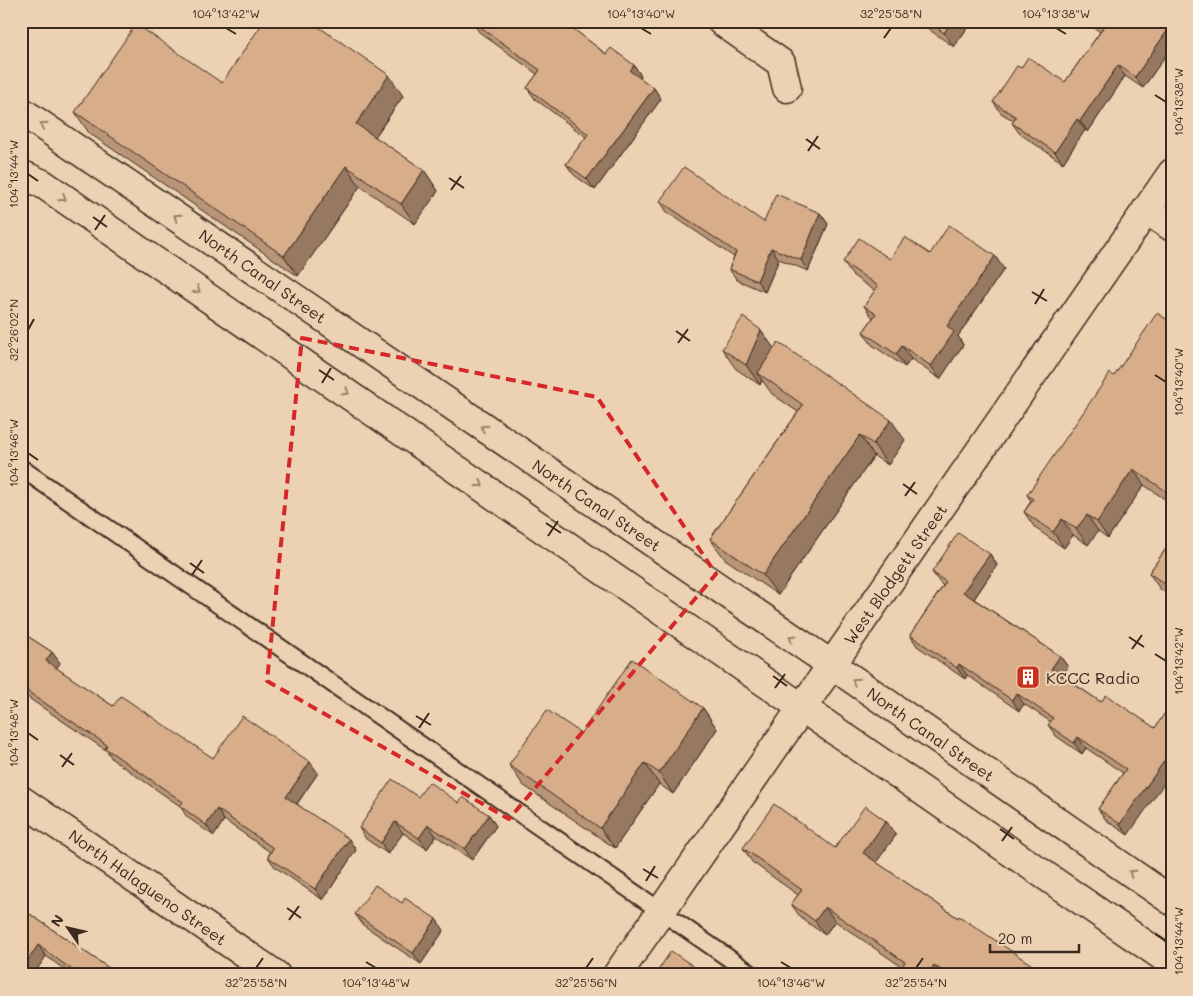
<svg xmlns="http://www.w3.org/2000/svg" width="1193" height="996" font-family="Mali,sans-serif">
  <rect width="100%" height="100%" fill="#ecd2b3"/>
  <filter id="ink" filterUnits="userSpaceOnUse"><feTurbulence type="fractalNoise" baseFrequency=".02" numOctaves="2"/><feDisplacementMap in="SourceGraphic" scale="10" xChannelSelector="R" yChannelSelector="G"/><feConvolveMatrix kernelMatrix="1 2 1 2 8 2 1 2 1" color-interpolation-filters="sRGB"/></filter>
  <g filter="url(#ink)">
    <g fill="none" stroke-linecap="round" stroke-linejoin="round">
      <g stroke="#3b2a1e" stroke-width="20">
        <path id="service" d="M21 468 753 975"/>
      </g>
      <g stroke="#3b2a1e" stroke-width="31">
        <path id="minor" d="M721 21 781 63 787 88
          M1146 210 1172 227
          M21 800 276 975
          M617 975 1172 173"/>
      </g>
      <g stroke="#3b2a1e" stroke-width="31">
        <path id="trunk" d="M21 111 832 665 1172 901
          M21 174 43 184 1172 963"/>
      </g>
      <use href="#service" stroke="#ecd2b3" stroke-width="16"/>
      <use href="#minor" stroke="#ecd2b3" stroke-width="28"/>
      <use href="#trunk" stroke="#ecd2b3" stroke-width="28"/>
    </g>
    <path fill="#b99577" stroke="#3b2a1e" d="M472 21 574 25 572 28 606 54 634 65 641 76 640 78 654 88 661 99 595 190 574 175 566 164 586 137 535 99 527 88 537 74 479 32Z
      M917 21H972L954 47Z
      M1087 21H1172V46L1143 88 1125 76 1088 132 1085 130 1063 163 1020 134 1012 123 1014 121 1001 113 993 102 1021 68 1065 82 1100 32 1089 24Z
      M403 96 375 137 424 170 438 191 415 224 360 186 298 276 89 133 75 112Z
      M660 201 764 222 820 213 828 224 808 271 779 259 765 292 737 280 729 269 734 257 667 212Z
      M930 254 1004 269 958 336 963 345 940 379 911 359 905 367 872 345 863 332 873 318 864 306 875 291 852 275 843 262 890 259Z
      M1172 323V504L1144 485 1108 538 1098 531 1088 545 1073 535 1064 548 1035 528 1024 512 1031 501 1027 495 1114 376Z
      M761 330 774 349 905 440 888 465 874 456 778 595 725 559 710 539 798 412 772 394 762 380 760 385 736 369 722 349Z
      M1172 540V597L1160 589 1149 573Z
      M990 554 997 565 974 599 1060 656 1068 667 1062 676 1101 702 1155 728 1128 835 1106 820 1098 809 1123 773 1086 748 1082 754 1056 736 1048 725 1051 722 1024 704 1019 711 967 675 965 679 917 646 910 635 943 586 940 583 932 572Z
      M21 632 52 652 60 663 56 668 113 706 213 758 318 773 297 804 356 850 323 900 275 867 268 857 270 852 224 820 214 836 187 817 180 806 112 759 107 751 21 693Z
      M703 708 717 729 673 794 659 784 615 848 523 785 509 765 581 733Z
      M418 797 459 803 489 815 496 826 472 860 436 836 427 849 403 833 388 854 366 839 359 828Z
      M886 821 896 835 876 862 958 918 1047 975H896L902 967 835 921 825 935 801 918 791 904 798 895 752 862 743 848H835Z
      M402 903 444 930 421 964 363 925 355 914Z
      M21 908 119 975H72L46 956 33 975H24L21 973Z"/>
    <path fill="#967961" stroke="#3b2a1e" d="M562 21H571L574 25 569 31Z
      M952 21H972L954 47 944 33Z
      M1172 24V46L1143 88 1135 77Z
      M634 65 641 76 637 82 630 71Z
      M1118 65 1125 76 1088 132 1080 121Z
      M389 75 403 96 370 144 356 124Z
      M654 88 661 99 595 190 587 179Z
      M1077 119 1085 130 1063 163 1055 152Z
      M346 166 360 186 298 276 284 256Z
      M424 170 438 191 415 224 401 204Z
      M820 213 828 224 808 271 801 260Z
      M771 248 779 259 765 292 757 281Z
      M995 256 1004 269 958 336 963 345 940 379 931 366 947 326Z
      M761 330 775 350 758 373 762 380 760 385 746 365Z
      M902 346 911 359 905 367 896 354Z
      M891 420 905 440 888 465 873 444Z
      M860 435 874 456 778 595 763 575Z
      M1133 469 1144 485 1108 538 1097 522Z
      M1087 515 1098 531 1088 545 1076 529Z
      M1062 519 1073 535 1064 548 1053 532Z
      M990 554 997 565 971 603 963 592Z
      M52 652 60 663 54 672 46 661Z
      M1060 656 1068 667 1059 680 1051 669Z
      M959 664 967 675 965 679 957 668Z
      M1016 693 1024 704 1019 711 1012 700Z
      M703 708 717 729 673 794 659 773Z
      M1078 737 1086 748 1082 754 1074 743Z
      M1172 750V772L1128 835 1120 824Z
      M310 762 318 773 294 808 286 797Z
      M645 763 659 784 615 848 600 828Z
      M217 809 224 820 214 836 206 825Z
      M489 815 496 826 472 860 465 849Z
      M886 821 896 835 873 867 863 853Z
      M395 822 403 833 388 854 381 843Z
      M428 825 436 836 427 849 419 838Z
      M349 839 356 850 323 900 315 889Z
      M825 907 835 921 825 935 815 921Z
      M436 919 444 930 421 964 413 953Z
      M38 945 46 956 33 975H27L23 968Z
      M934 965 941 975H928Z
      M696 968 701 975H691Z"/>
    <path fill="#d7ad8a" stroke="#3b2a1e" d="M264 21H310L389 75 356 124 424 170 401 204 346 166 284 256 75 112 136 24 222 83Z
      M472 21H563L606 54 611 48 634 65 630 71 654 88 587 179 566 164 588 134 527 88 540 70Z
      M927 21H952L944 33Z
      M1094 21H1172V24L1135 77 1118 65 1080 121 1077 119 1055 152 1012 123 1016 117 993 102 1017 66 1021 68 1028 57 1065 82 1103 28Z
      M684 167 764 222 776 194 820 213 801 260 771 248 757 281 729 269 736 252 660 201Z
      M949 225 995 256 947 326 954 332 931 366 902 346 896 354 863 332 876 314 864 306 878 286 843 262 859 238 890 259 905 237 930 254Z
      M1157 313 1172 323V495L1133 469 1097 522 1087 515 1076 529 1062 519 1053 532 1024 512 1033 499 1027 495 1110 373 1114 376Z
      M743 317 761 330 746 365 722 349Z
      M778 342 891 420 873 444 860 435 763 575 710 539 803 405 758 373Z
      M958 533 990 554 963 592 1060 656 1051 669 1101 702 1106 695 1155 728 1164 714 1172 720V750L1120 824 1098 809 1126 769 1078 737 1074 743 1048 725 1053 718 1016 693 1012 700 959 664 957 668 910 635 946 582 932 572Z
      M1172 540V589L1149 573Z
      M21 632 52 652 46 661 113 706 121 696 213 758 242 716 310 762 286 797 349 839 315 889 268 857 273 848 217 809 206 825 180 806 183 802 105 748 107 745 21 687Z
      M632 659 703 708 659 773 645 763 600 828 509 765 547 710 581 733Z
      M392 779 418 797 429 782 459 803 463 797 489 815 465 849 428 825 419 838 395 822 381 843 359 828Z
      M774 804 835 848 865 806 886 821 863 853 958 918 959 916 1047 975H948L934 965 928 975H896L905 962 825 907 815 921 791 904 802 890 743 848Z
      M375 885 402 903 405 898 436 919 413 953 355 914Z
      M21 908 119 975H73L75 972 38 945 23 968 21 967Z
      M671 951 696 968 691 975H655Z"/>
    <defs><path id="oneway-chevron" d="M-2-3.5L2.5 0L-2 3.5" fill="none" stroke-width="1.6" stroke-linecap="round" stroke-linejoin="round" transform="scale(1.25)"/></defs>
    <g stroke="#947e68">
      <use href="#oneway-chevron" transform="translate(43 125) rotate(-147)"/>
      <use href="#oneway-chevron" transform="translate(63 198) rotate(34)"/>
      <use href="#oneway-chevron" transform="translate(177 217) rotate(-145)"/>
      <use href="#oneway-chevron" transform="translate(197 290) rotate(34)"/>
      <use href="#oneway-chevron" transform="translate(346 392) rotate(34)"/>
      <use href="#oneway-chevron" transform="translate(484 428) rotate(-146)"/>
      <use href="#oneway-chevron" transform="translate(480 484) rotate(34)"/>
      <use href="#oneway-chevron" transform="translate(792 638) rotate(-146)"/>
      <use href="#oneway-chevron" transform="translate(855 681) rotate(-145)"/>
      <use href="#oneway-chevron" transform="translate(1132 873) rotate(-145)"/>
    </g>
  </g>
  <path fill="none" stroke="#d62828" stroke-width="4" stroke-dasharray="10 6" stroke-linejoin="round" d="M302 338 597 397 716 574 509 819 267 681Z"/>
  <path fill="none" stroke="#3b2a1e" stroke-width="2" d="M226 28 236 34M641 28 651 34M1056 28 1066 34M884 38 891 28M1155 95 1166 102M806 139 820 149M808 151 818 136M28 174 38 181M449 178 464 188M451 190 461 176M93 217 107 227M95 230 105 215M1032 292 1047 301M1035 304 1044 289M28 330 34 319M676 331 690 341M678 343 688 329M319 370 334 380M1155 375 1166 382M322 383 331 368M28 453 38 460M903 484 917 494M905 496 915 482M546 523 561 533M548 536 558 521M190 563 204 573M192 575 202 560M1129 637 1144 647M1132 649 1142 635M1155 654 1166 661M773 676 787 686M775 688 785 674M416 716 431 725M419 728 429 713M28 733 38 740M60 755 74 765M62 767 72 753M1000 829 1014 839M1002 841 1012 827M643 869 658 878M646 881 655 866M287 908 301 918M289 920 299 906M1155 934 1166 941M366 962 376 968M781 962 791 968M256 968 263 958M586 968 593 958M916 968 923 958"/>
  <defs>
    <g id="building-square" transform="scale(1.25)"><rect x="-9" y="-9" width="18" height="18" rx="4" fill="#c8321e" stroke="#ecd2b3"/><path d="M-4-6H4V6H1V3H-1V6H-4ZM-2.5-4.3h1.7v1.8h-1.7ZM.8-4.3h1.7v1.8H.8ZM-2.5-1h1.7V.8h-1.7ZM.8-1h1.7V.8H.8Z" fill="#fff"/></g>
  </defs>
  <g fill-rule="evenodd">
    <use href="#building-square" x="1028" y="677"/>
  </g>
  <g text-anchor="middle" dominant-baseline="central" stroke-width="4" stroke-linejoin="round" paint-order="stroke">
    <g font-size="16" fill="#3b2a1e" stroke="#ecd2b3">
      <text transform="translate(263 276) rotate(35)">North Canal Street</text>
      <text transform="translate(597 505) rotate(34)">North Canal Street</text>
      <text transform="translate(895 574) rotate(-55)">West Blodgett Street</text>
      <text transform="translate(931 734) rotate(35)">North Canal Street</text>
      <text transform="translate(148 887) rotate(35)">North Halagueno Street</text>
    </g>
    <g font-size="16" fill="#3b2a1e" stroke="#ecd2b3" text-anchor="start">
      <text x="1046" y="677">KCCC Radio</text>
    </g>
  </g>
  <rect width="1193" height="996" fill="none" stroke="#ecd2b3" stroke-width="55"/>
  <g transform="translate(68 928) rotate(304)" stroke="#ecd2b3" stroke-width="4" paint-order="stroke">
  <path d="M0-4L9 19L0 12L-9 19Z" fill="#3b2a1e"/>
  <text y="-8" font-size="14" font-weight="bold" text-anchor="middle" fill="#3b2a1e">N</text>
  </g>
  <path d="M990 944v8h89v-8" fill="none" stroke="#3b2a1e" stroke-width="2.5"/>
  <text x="998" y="944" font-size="15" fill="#3b2a1e" stroke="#ecd2b3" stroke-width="4" paint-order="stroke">20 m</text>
  <rect x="28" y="28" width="1138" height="940" fill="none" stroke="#3b2a1e" stroke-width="2"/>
  <g font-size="12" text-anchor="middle" fill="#3b2a1e">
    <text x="226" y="18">104°13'42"W</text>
    <text x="641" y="18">104°13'40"W</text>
    <text x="891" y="18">32°25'58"N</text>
    <text x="1056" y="18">104°13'38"W</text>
    <text transform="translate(1179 102) rotate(-90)" y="4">104°13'38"W</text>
    <text transform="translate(14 174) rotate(-90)" y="4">104°13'44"W</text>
    <text transform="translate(14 330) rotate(-90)" y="4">32°26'02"N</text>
    <text transform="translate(1179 382) rotate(-90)" y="4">104°13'40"W</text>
    <text transform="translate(14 453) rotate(-90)" y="4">104°13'46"W</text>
    <text transform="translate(1179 661) rotate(-90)" y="4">104°13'42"W</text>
    <text transform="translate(14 733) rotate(-90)" y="4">104°13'48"W</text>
    <text transform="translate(1179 941) rotate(-90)" y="4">104°13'44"W</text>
    <text x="256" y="987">32°25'58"N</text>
    <text x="376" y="987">104°13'48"W</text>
    <text x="586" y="987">32°25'56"N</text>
    <text x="791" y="987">104°13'46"W</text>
    <text x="916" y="987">32°25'54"N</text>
  </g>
</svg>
